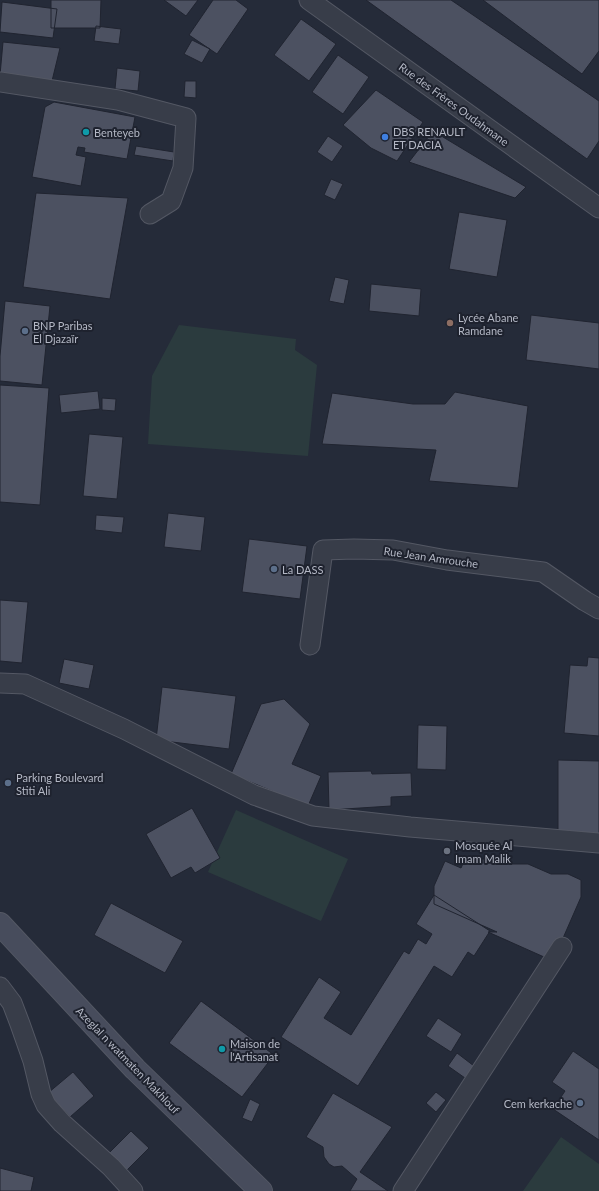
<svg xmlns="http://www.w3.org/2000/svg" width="599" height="1191" font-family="Lato,sans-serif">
  <rect width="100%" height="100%" fill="#252b39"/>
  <path fill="#2b3b3e" d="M179 325 296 339 295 350 317 365 308 456 148 444 152 376Z
    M236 810 348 859 321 921 208 872Z
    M561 1137 599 1164V1191H523Z"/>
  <path fill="#4c5161" stroke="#202430" d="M51 0H101L100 28H51Z
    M164 0H198L186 16Z
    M213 0H236L248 9 217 54 189 35Z
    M366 0H451L599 101V141L587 159Z
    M483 0H599V51L582 74Z
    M2 2 57 9 53 38 0 32Z
    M301 19 336 44 309 81 274 55Z
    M96 26 121 29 119 44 94 41Z
    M192 40 210 49 202 63 184 54Z
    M3 42 60 48 52 81 0 75Z
    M338 55 369 77 343 114 312 92Z
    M117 68 140 71 138 91 115 89Z
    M185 81H196V98L184 97Z
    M376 90 423 122 397 161 371 148 343 125Z
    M54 102 135 117 127 159 84 152 85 148 78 147 76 155 86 157 81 186 32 177 45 107Z
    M433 131 526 187 515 198 409 162Z
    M328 136 343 146 332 162 317 152Z
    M136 146 174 152 173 161 134 155Z
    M331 179 343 184 335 200 324 195Z
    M36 193 128 198 110 299 23 287Z
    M459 212 507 220 497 277 449 269Z
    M335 277 349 280 344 304 329 301Z
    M371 284 421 289 419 316 369 311Z
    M5 301 50 306 42 385 0 381V356Z
    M531 315 599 323V369L526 360Z
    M0 385 49 388 40 505 0 502Z
    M98 391 100 409 61 413 59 395Z
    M455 392 528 406 518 488 429 481 436 450 322 444 332 393 413 404H445Z
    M102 398 116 399 115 411 102 410Z
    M89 434 123 437 117 499 83 496Z
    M168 513 205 517 201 551 164 547Z
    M96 515 124 517 122 533 95 530Z
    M249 539 307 546 300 599 242 592Z
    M0 600 28 602 22 663 0 661Z
    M588 657 599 658V736L564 733 570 665 587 666Z
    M64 659 94 665 89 689 59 683Z
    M162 687 236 696 229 749 156 740Z
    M284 699 310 724 292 764 321 776 308 806 231 774 261 704Z
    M418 725 447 726 446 770 417 769Z
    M558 760 599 761V838L558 837Z
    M371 771 372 774 411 773 412 796 391 797V806L329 810 328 772Z
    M192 808 220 858 195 873 191 867 171 878 146 834Z
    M465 859H484L497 864H528L551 874H568L581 880V897L553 961 488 932H497L434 904V886L445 861 461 868Z
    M434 895 490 931 474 956 468 952 452 977 434 966 358 1086 281 1037 319 977 341 992 324 1018 351 1035 404 951 409 954 418 939 426 944 432 934 416 924Z
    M111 903 183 941 165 973 94 935Z
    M201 1001 274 1055 242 1097 169 1043Z
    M438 1018 462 1034 451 1052 426 1036Z
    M573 1051 599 1069V1140L553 1109 565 1091 552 1082Z
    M457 1053 474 1066 465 1078 448 1066Z
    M73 1072 94 1096 70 1117 48 1093Z
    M436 1092 446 1100 436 1112 426 1103Z
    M333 1093 392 1127 360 1172 388 1191H350L357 1179 342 1166 334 1167 329 1164 324 1157 323 1147 306 1137Z
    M250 1099 260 1104 252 1122 242 1118Z
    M131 1131 149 1148 125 1172 107 1155Z
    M0 1168 34 1177 31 1191H0Z"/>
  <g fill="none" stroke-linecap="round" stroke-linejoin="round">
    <g stroke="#545864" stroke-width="21">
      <path id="street" d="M309 0 599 208
        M0 82 118 100 186 118 183 168 171 201 150 214
        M310 645 323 550 354 549 393 550 447 560 543 572 585 601 599 609
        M0 683 25 684 124 729 254 795 313 816 410 827 599 843
        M0 987 12 1003 20 1024 33 1061 41 1094 46 1105 62 1123 111 1167 133 1191
        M403 1191 562 947"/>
    </g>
    <g stroke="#545864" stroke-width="24">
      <path id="secondary" d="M0 924 135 1069 261 1191"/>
    </g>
    <use href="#street" stroke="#383d49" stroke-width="19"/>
    <use href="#secondary" stroke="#474c5c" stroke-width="22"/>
  </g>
  <g fill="#0f9aa8" stroke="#1e222e" stroke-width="1.5">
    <circle cx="86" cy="132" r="4"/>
    <circle cx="222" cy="1049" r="4"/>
  </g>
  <circle fill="#3f7fe0" stroke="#1e222e" stroke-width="1.5" cx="385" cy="137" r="4"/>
  <circle fill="#8d6e63" stroke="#1e222e" stroke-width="1.5" cx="450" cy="323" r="4"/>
  <g fill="#5c6f8a" stroke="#1e222e" stroke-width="1.5">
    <circle cx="25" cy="331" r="4"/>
    <circle cx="274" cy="569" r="4"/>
    <circle cx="8" cy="783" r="4"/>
    <circle cx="580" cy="1103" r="4"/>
  </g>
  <circle fill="#6b7280" stroke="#1e222e" stroke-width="1.5" cx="447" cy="851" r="4"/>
  <g text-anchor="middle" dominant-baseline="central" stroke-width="4" stroke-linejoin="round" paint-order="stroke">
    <g font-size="11" fill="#b4b8c5" stroke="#1e222e">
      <text transform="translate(454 104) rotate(36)">Rue des Frères Oudahmane</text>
      <text transform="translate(431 557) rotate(8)">Rue Jean Amrouche</text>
      <text transform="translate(128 1060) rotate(46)">Azeglal n watmaten Makhlouf</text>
    </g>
    <g font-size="11" fill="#b4b8c5" stroke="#1e222e" text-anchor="start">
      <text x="393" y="131">DBS RENAULT<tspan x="393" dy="13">ET DACIA</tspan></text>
      <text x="94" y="132">Benteyeb</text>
      <text x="458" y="317">Lycée Abane<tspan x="458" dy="13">Ramdane</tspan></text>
      <text x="33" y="325">BNP Paribas<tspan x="33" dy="13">El Djazaïr</tspan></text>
      <text x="282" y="569">La DASS</text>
      <text x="16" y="777">Parking Boulevard<tspan x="16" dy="13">Stiti Ali</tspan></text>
      <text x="455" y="845">Mosquée Al<tspan x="455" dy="13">Imam Malik</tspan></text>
      <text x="230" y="1043">Maison de<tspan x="230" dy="13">l'Artisanat</tspan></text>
      <text x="572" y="1103" text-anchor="end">Cem kerkache</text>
    </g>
  </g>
</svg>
